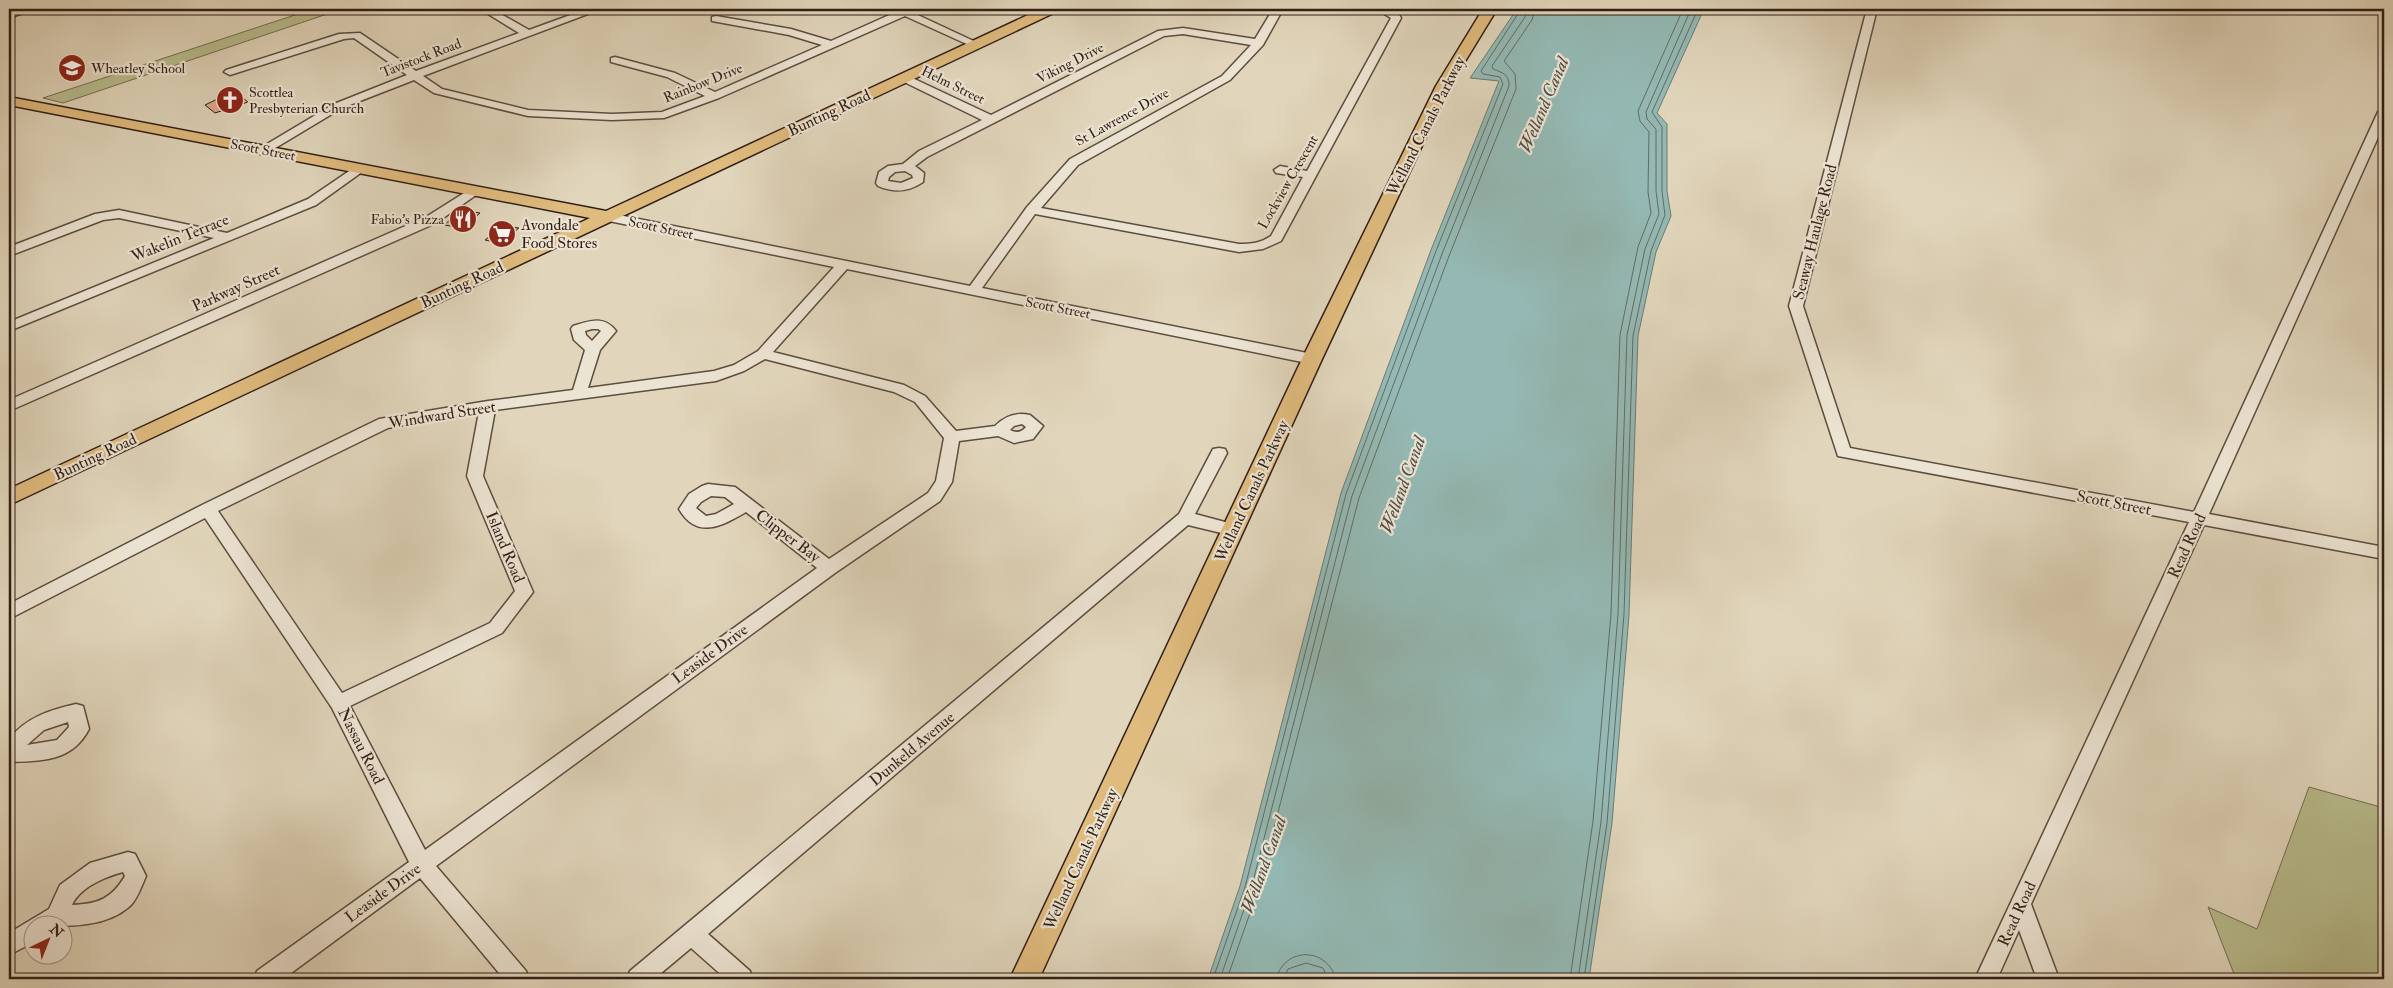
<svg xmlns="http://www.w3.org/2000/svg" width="2393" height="988" font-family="'IM FELL Double Pica',serif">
  <rect width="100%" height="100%" fill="#e1d6bc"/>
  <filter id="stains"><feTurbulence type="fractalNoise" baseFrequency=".004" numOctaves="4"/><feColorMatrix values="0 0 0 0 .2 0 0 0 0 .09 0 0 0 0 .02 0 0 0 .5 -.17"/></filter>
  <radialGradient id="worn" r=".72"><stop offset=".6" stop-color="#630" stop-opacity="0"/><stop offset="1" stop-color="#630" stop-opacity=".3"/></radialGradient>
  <path fill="#b8bc8d" stroke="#746e52" d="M313 9H342L63 103 43 98Z
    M2309 787 2384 808V979H2236L2208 907 2257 929Z"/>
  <path fill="#94b9b4" stroke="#6c7b75" d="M1517 9H1704L1657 113 1667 124V191L1671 216 1656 252 1638 336 1629 615 1612 823 1589 979H1321C1309 974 1302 973 1290 979H1208L1240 886 1341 493 1431 250 1499 81 1470 78Z"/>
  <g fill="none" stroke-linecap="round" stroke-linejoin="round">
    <path stroke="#626c65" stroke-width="1" d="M1213 979 1245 887 1346 494 1436 251 1503 84 1500 77 1483 74 1481 71 1521 9
      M1220 979 1251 889 1352 496 1442 254 1509 86C1509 74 1503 73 1493 69L1492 66 1525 17 1527 9
      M1227 979 1258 890 1359 498 1449 256 1516 89 1515 74 1504 61 1532 20 1535 9
      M1276 979C1285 946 1327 947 1336 979
      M1283 979 1288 969 1306 963 1323 968 1328 979
      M1570 979 1593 821 1611 614 1620 335 1638 247 1651 213 1648 192 1649 132 1640 121 1638 111 1683 9
      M1578 979 1601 822 1618 614 1627 335 1645 249 1659 214 1656 191V129L1647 119 1646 112 1691 9
      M1584 979 1607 823 1624 614 1633 336 1651 251 1665 215 1662 191V127L1652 112 1698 9"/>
  </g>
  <path fill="#e2aa8f" stroke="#311f16" d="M234 91 248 102 215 113 205 105Z
    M462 210 480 213 463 228 444 225Z
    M503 226 519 228 500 243 485 240Z"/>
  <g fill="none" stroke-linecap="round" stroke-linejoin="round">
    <g stroke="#5d4d40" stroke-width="3">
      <path id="minor" d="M19 9H34L9 18V12Z
        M480 9H492L529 30 587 9H601L423 76 442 89 528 110 612 114 662 112 705 96 667 77 611 62V58L615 57 675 73 715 92 822 45 789 35 712 21V17L716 16 791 29 831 41 896 12 892 9H905L980 44 975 47 971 46 905 16 719 98 664 118 612 120 528 116 434 93 414 80 342 108 267 153H259L257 150 334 104 407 75 354 38 344 39 230 75 224 72 226 70 339 34 360 33 416 71 519 33Z
        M1273 9H1283L1263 45 1230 80 1078 165 1041 208 1239 244C1251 244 1261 243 1271 236L1303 177 1276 173 1274 170 1280 166 1307 171 1391 18 1376 9C1386 8 1396 8 1401 18L1281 241 1263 249 1239 252 1035 214 982 288 1312 354 1317 356 1319 359 1317 362 1312 364 847 269 773 352 904 385 925 396 956 431 995 426C1005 416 1016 412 1030 415L1043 426 1033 439 1014 443 998 436 959 441 952 482 940 501 835 573 436 866 526 971 529 979H504L420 878 283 979H254L257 971 409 862 332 708 205 518 9 619V604L202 505 379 419 488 401 573 390 585 350 574 340 571 329 573 326C590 321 604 315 616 331L600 350 588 388 714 371 734 365 758 351 834 267 609 221 603 217 604 214 609 213 970 286 1027 207 1070 159 1222 76 1251 45 1183 34 1164 36 927 157 915 166 924 173 923 182C908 192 894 193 878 186L876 183 879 172 888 166 903 164 919 151 982 120 900 80V76H908L991 115 1158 31 1183 28 1255 39ZM905 171 912 175 913 178 901 183 888 181 889 177 895 172ZM592 329H598L601 331 592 341 586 335 585 331ZM765 359 894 392 915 402 944 438 936 481 928 493 829 559 735 487 708 484 702 486 689 494 679 509C697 540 722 526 746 512L817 568 425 850 350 706 502 633 533 592 483 476 495 410 716 381 744 371ZM479 412 467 476 515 591 490 623 342 693 218 511 388 428ZM1022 424 1026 427C1021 433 1016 433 1010 430L1014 426ZM711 496 725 497 734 504 716 514 706 516 696 508 701 502Z
        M1867 9H1877L1803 306 1850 448 2194 512 2378 112 2384 109V124L2209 514 2384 547V559L2204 525 2031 904 2059 979H2037L2019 930 1997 979H1975L2189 522 1838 456 1789 306Z
        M358 165 362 166 364 169 362 172 316 205 9 331V322L214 238 119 218 103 220 9 256V247L95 214 119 210 227 233 308 199Z
        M472 188 476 189 478 192 476 195 436 223 9 411V400L426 217Z
        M1219 448 1225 449 1227 453 1195 514 1240 526 1242 530 1240 534 1234 536 1188 525 708 934 750 971 753 979H726L691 948 654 979H627L630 971 1179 514 1213 449Z
        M76 704 83 706 89 729C72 762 41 761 9 762V739C27 717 50 710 76 704ZM68 722 69 727 57 740 27 745 44 730Z
        M128 852 135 854 146 876C142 885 137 900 130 906 104 929 64 926 32 926V943L9 955V933L49 909 60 885 90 863ZM123 872 125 876C112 898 99 904 72 905 80 887 105 877 123 872Z"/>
    </g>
    <g stroke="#311f16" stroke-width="3">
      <path id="major" d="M1041 9H1058L1056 12 9 505V489L590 218 9 105V97L606 211Z
        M1483 9H1497L1450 86 1322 359 1039 979H1010L1302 359 1436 86Z"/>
    </g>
    <use href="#minor" fill="#ece4d3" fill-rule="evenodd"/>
    <use href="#major" fill="#e0bb7e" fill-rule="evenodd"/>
  </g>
  <defs>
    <g id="school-disc" transform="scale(1.4375)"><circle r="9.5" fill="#8f2418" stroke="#ece4d3"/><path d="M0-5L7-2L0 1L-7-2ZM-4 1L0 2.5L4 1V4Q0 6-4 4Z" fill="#fff"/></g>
    <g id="church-disc" transform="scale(1.4375)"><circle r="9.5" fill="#8f2418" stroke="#ece4d3"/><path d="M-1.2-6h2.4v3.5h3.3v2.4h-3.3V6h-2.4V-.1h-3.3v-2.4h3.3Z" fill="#fff"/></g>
    <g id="restaurant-disc" transform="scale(1.4375)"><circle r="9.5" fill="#8f2418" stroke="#ece4d3"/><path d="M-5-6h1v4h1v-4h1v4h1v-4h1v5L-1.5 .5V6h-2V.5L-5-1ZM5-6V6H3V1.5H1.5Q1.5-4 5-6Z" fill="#fff"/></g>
    <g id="supermarket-disc" transform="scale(1.4375)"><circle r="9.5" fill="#8f2418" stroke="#ece4d3"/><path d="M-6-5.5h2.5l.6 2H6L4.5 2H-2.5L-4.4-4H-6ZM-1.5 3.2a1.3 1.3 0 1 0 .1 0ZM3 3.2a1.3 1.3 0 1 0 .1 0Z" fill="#fff"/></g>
  </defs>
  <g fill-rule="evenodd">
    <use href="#school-disc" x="72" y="68"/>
    <use href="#church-disc" x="230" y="100"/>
    <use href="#restaurant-disc" x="463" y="219"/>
    <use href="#supermarket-disc" x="502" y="234"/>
  </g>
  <g text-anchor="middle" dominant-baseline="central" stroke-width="4.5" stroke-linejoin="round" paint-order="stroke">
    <g font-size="14" fill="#311f16" stroke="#ece4d3">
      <text transform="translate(421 58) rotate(-21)">Tavistock Road</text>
      <text transform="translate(1070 63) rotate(-27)">Viking Drive</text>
      <text transform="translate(703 83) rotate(-22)">Rainbow Drive</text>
      <text transform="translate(953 85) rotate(26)">Helm Street</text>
      <text transform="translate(1122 117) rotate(-29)">St Lawrence Drive</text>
      <text transform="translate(263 150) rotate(11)">Scott Street</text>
      <text transform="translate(1288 182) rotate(-60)">Lockview Crescent</text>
      <text transform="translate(661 228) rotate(12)">Scott Street</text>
      <text transform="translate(1058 308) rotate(11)">Scott Street</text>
    </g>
    <g font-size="14" fill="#311f16" stroke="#ece4d3" text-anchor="start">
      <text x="91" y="68">Wheatley School</text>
      <text x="249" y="92">Scottlea<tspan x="249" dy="16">Presbyterian Church</tspan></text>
      <text x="444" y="219" text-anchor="end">Fabio's Pizza</text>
    </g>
    <g font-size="16" fill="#311f16" stroke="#ece4d3">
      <text transform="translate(829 113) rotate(-25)">Bunting Road</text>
      <text transform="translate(1426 126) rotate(-63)">Welland Canals Parkway</text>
      <text transform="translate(1815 232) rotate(-76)">Seaway Haulage Road</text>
      <text transform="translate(180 238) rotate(-22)">Wakelin Terrace</text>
      <text transform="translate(462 285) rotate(-25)">Bunting Road</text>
      <text transform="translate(236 288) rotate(-24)">Parkway Street</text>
      <text transform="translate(442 415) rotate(-9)">Windward Street</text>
      <text transform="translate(95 457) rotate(-25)">Bunting Road</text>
      <text transform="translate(1252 491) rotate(-65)">Welland Canals Parkway</text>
      <text transform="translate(2114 503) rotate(11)">Scott Street</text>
      <text transform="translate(788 536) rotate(37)">Clipper Bay</text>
      <text transform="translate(2187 546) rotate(-65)">Read Road</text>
      <text transform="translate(505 547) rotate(67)">Island Road</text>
      <text transform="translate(710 654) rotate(-36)">Leaside Drive</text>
      <text transform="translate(361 746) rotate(63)">Nassau Road</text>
      <text transform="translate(912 749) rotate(-40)">Dunkeld Avenue</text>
      <text transform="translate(1081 859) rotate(-65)">Welland Canals Parkway</text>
      <text transform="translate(383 893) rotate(-36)">Leaside Drive</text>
      <text transform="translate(2017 914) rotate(-65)">Read Road</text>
    </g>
    <g font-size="16" fill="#311f16" stroke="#ece4d3" text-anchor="start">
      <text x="521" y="225">Avondale<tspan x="521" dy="18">Food Stores</tspan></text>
    </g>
    <g font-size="18" font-style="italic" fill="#4f4d45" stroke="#ece4d3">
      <text transform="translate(1544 105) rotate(-67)">Welland Canal</text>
      <text transform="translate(1403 485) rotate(-70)">Welland Canal</text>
      <text transform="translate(1264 865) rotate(-70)">Welland Canal</text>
    </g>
  </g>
  <rect width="2393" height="988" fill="none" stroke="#e1d6bc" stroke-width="30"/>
  <rect x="10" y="10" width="2373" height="968" fill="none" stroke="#311f16" stroke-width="2.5"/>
  <rect x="15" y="15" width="2363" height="958" fill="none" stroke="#311f16"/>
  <g transform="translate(48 940) rotate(43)"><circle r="24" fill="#ece4d3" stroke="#a19587"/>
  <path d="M0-4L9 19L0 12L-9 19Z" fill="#8f2418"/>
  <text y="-8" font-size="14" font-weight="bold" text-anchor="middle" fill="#311f16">N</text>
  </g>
  <rect width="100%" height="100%" filter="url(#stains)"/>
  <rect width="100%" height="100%" fill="url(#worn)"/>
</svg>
